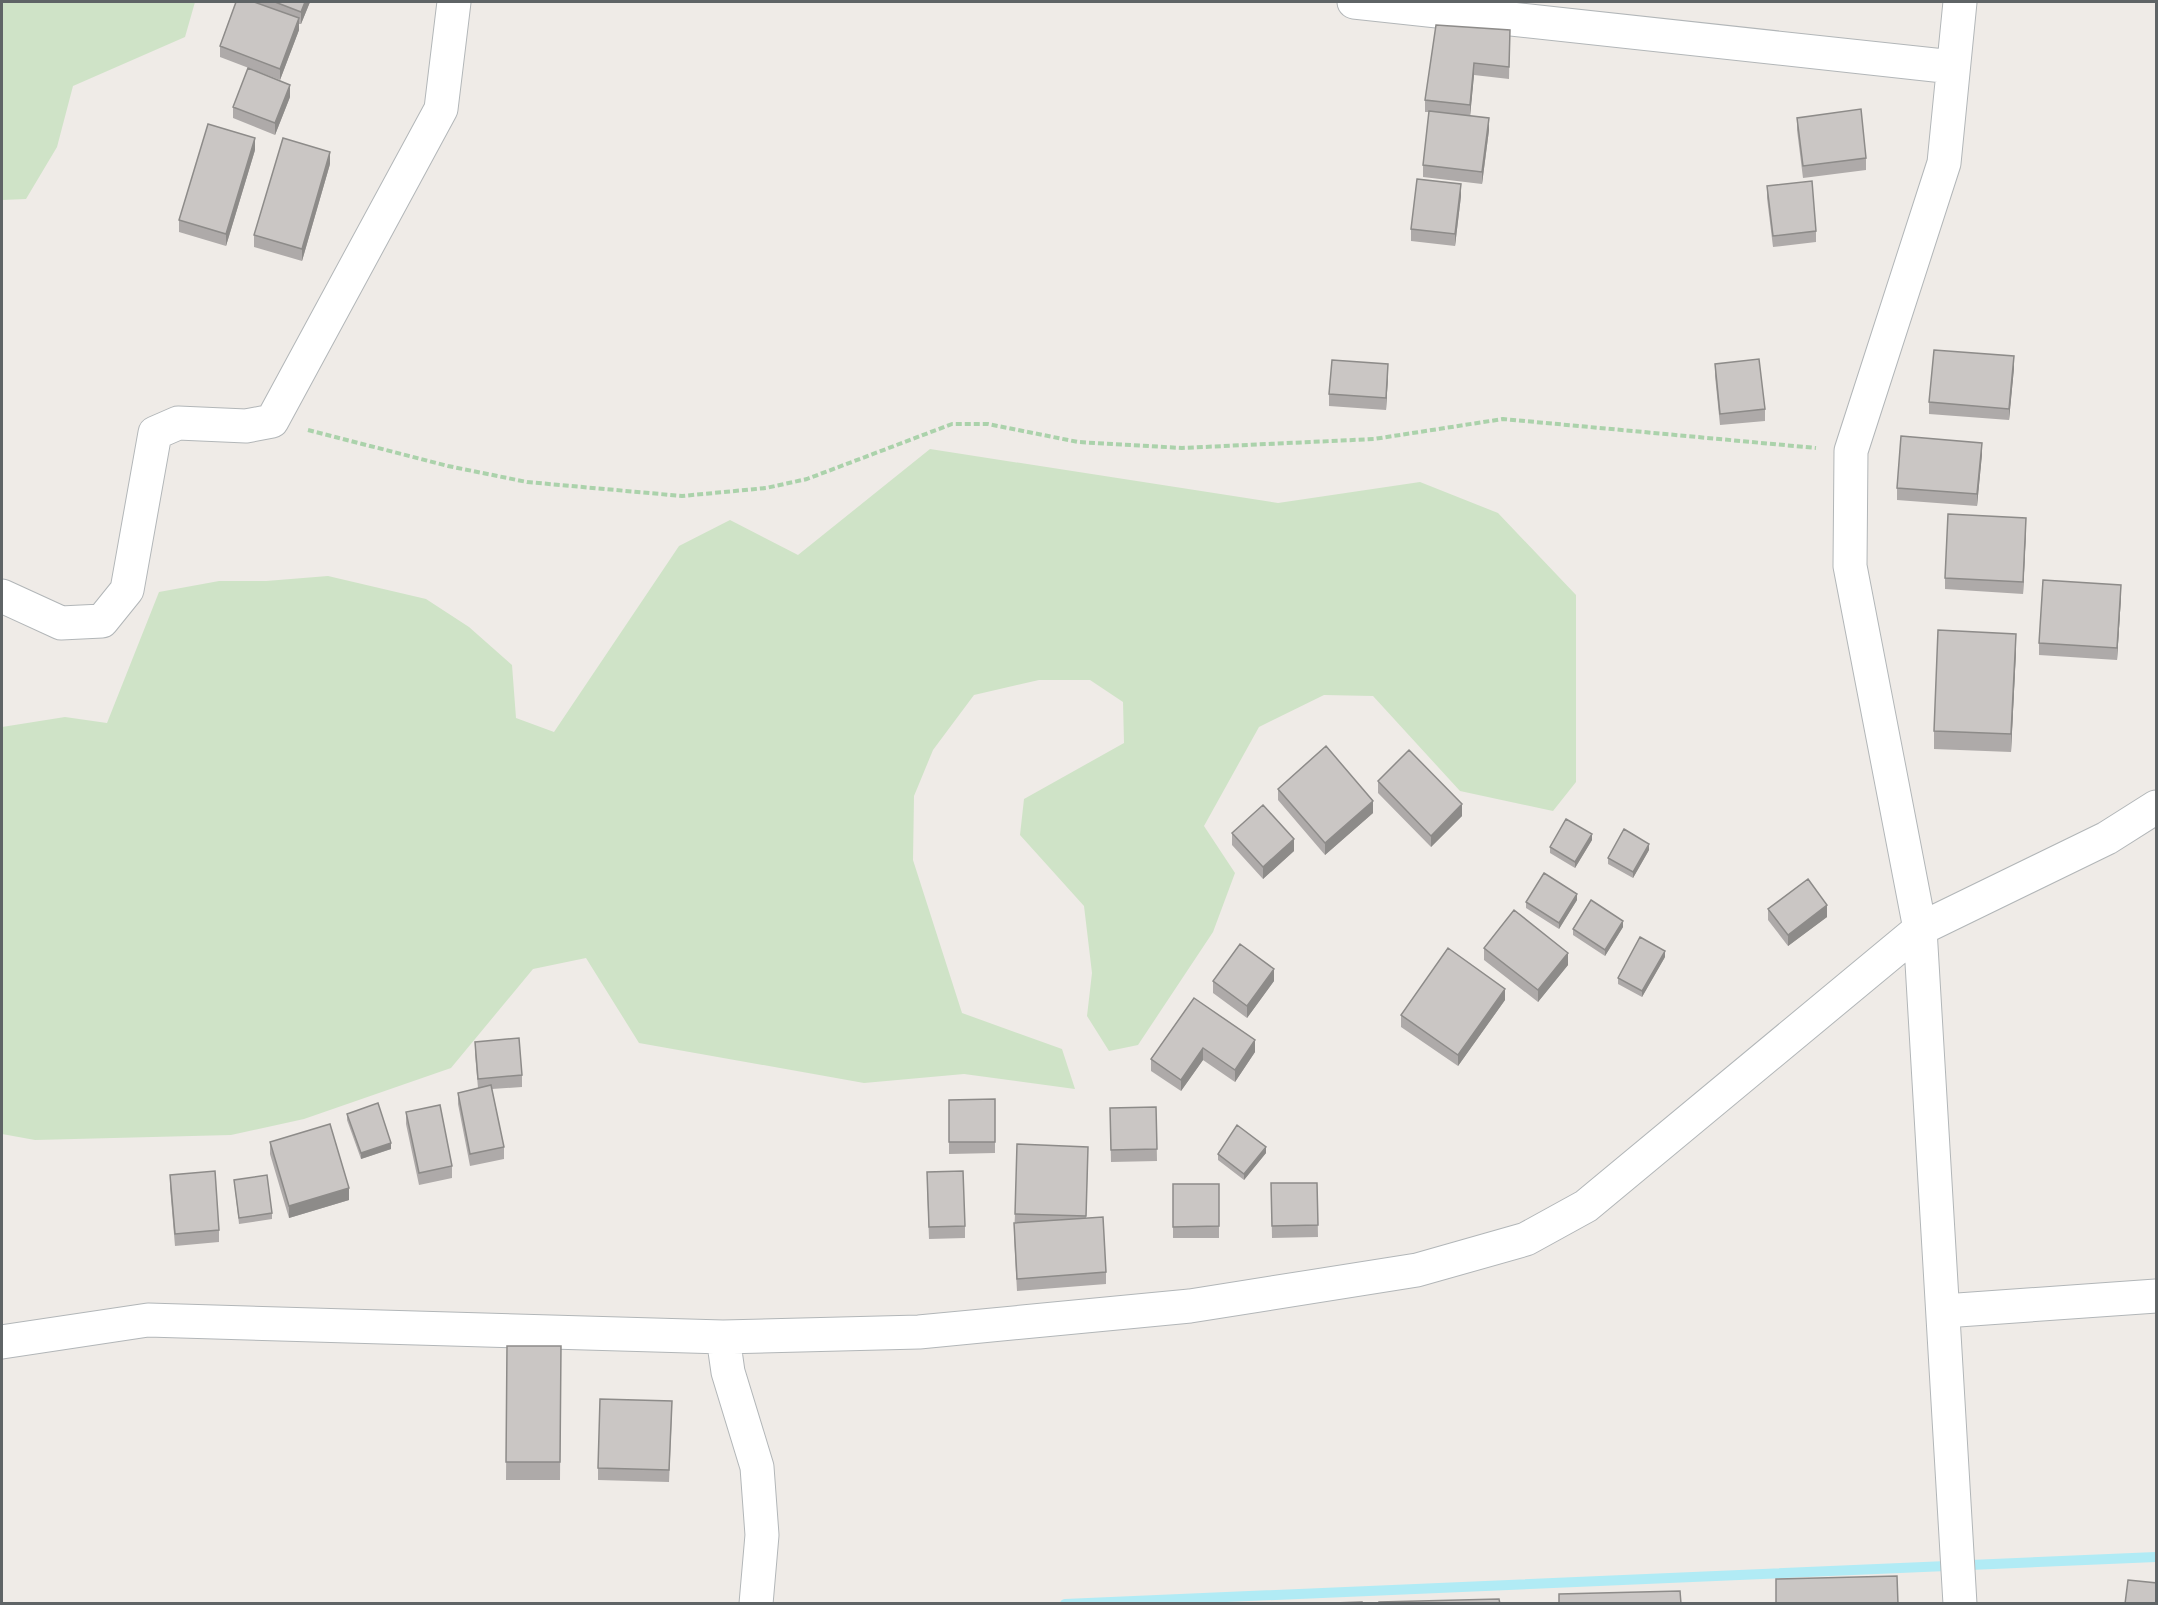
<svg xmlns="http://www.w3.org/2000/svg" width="2158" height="1605" font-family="'DM Sans',sans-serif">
  <rect width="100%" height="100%" fill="#efebe7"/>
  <path fill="#cfe3c7" d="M2 2H195L185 37 73 86 57 147 26 199 2 200Z
    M930 449 1278 503 1420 482 1498 513 1576 595V782L1553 811 1460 791 1373 696 1324 695 1259 727 1204 826 1235 873 1213 932 1138 1045 1109 1051 1087 1016 1092 973 1084 906 1020 835 1024 799 1124 743 1123 702 1090 680H1039L974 695 933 750 914 796 913 860 962 1013 1062 1049 1075 1089 964 1074 864 1083 639 1043 586 958 533 969 451 1068 304 1119 231 1135 35 1140 2 1134V727L65 717 107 723 159 592 219 581H266L328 576 426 599 469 627 512 665 516 718 554 732 679 546 730 520 798 555Z"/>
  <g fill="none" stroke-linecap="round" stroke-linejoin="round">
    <path stroke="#b1ebf5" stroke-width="10" d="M1065 1604 2156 1557"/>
    <g stroke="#b2b6b8" stroke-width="35">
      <path id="minor" d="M1354 2 1953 67
        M1960 2 1944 163 1851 451 1850 566 1920 929 1960 1604
        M2 596 61 623 102 621 127 590 155 433 178 423 246 426 272 421 441 109 454 2
        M1944 1311 2156 1296
        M723 1337 728 1372 757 1467 762 1535 756 1604
        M2 1342 148 1320 723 1337 919 1332 1190 1306 1417 1270 1526 1239 1586 1206 1920 929 2107 838 2156 807"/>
    </g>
    <path stroke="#abd2ab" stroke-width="4" stroke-dasharray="6 3" stroke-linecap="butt" d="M308 430 448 466 527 482 682 496 766 488 807 479 952 424H988L1078 442 1182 448 1374 439 1503 419 1816 448"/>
    <use href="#minor" stroke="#fff" stroke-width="33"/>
  </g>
  <path fill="#aeaaa9" d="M236 2H310L301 24H299V30L280 80 220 57V46Z
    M1510 30 1509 79 1474 75 1470 116 1489 130 1482 184 1423 177V165L1429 112H1425V100Z
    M290 97 275 135 233 118V107Z
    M1797 118 1866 158V170L1803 178 1797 130Z
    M255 150 226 246 179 232V220Z
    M330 164 302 261 254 247V235Z
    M1767 186 1816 231V242L1773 247 1767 198Z
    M1461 196 1455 246 1411 241V229Z
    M1715 364 1765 409V421L1720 425 1715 376Z
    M2014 368 2009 420 1929 414V402Z
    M1388 375 1386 410 1329 406V394Z
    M1982 454 1977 506 1897 500V488Z
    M2026 530 2023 594 1945 589V578Z
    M2121 597 2117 660 2039 655V643Z
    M2016 651 2011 752 1934 749V731Z
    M1378 781 1462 816 1431 847 1378 793Z
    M1278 789 1373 813 1325 855 1278 800Z
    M1232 833 1294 851 1263 879 1232 845Z
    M1592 840 1575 868 1550 853V847Z
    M1649 850 1633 878 1608 864V858Z
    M1577 900 1559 929 1526 908V902Z
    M1768 909 1827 917 1788 946 1768 920Z
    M1623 927 1605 956 1573 935V929Z
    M1484 948 1568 965 1538 1002 1484 960Z
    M1665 957 1642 997 1618 984V978Z
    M1213 981H1274L1247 1018 1213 993Z
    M1194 998 1255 1052 1235 1082 1203 1060 1181 1091 1151 1071V1059Z
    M1505 1000 1458 1066 1401 1027V1015Z
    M475 1042 522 1075V1087L492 1089 504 1147V1159L470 1166 458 1104V1093L478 1088 475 1054Z
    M995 1099V1153L949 1154V1100Z
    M1156 1107 1157 1161 1111 1162 1110 1108Z
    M406 1112 452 1166V1178L419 1185 406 1124Z
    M347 1114 391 1149 361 1159 347 1120Z
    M270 1142 349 1200 289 1218 270 1154Z
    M1266 1153 1244 1180 1218 1160V1154Z
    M1088 1159 1086 1218 1106 1272V1284L1017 1291 1014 1235 1015 1214Z
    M170 1175 219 1230V1242L175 1246 170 1187Z
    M234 1180 272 1213V1219L239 1224Z
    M1271 1183H1317L1318 1237 1272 1238Z
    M927 1184 965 1226V1238L929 1239Z
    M1173 1184H1219V1238H1173Z
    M507 1346H561L560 1480H506Z
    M672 1413 669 1482 598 1480V1468Z"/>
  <path fill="#8d8b89" d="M305 2H310L301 24V12Z
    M299 18V30L280 80V69Z
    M1474 63V75L1470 117V105Z
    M290 85V97L275 135V123Z
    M1489 118V130L1482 184V172Z
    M255 138V150L226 246V234Z
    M330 152V164L302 261V249Z
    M1461 184V196L1455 246V234Z
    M2014 356V368L2009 420V409Z
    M1388 364V375L1386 410V398Z
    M1982 443V454L1977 506V494Z
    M2026 518V530L2023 594V582Z
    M2121 585V597L2117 660V648Z
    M2016 634V651L2011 752V734Z
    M1373 801V813L1325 855V843Z
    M1462 804V816L1431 847V836Z
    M1592 834V840L1575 868V862Z
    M1294 839V851L1263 879V867Z
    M1649 844V850L1633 878V872Z
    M1577 894V900L1559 929V923Z
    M1827 905V917L1788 946V935Z
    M1623 921V927L1605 956V950Z
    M1665 951V957L1642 997V991Z
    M1568 953V965L1538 1002V990Z
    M1274 969V981L1247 1018V1006Z
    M1505 989V1000L1458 1066V1055Z
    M1255 1040V1052L1235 1082V1070Z
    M1203 1048V1060L1181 1091V1080Z
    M391 1143V1149L361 1159V1153Z
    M1266 1147V1153L1244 1180V1174Z
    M349 1188V1200L289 1218V1206Z"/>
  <path fill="#cac6c4" stroke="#8d8b89" stroke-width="1.5" d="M236 2H254L299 18 280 69 220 46Z
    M275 2H305L301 12Z
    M1436 25 1510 30 1509 67 1474 63 1470 105 1425 100Z
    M248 68 290 85 275 123 233 107Z
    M1861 109 1866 158 1803 166 1797 118Z
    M1429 111 1489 118 1482 172 1423 165Z
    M208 124 255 138 226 234 179 220Z
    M283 138 330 152 302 249 254 235Z
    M1417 179 1461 184 1455 234 1411 229Z
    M1812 181 1816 231 1773 236 1767 186Z
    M1934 350 2014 356 2009 409 1929 402Z
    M1759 359 1765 409 1720 414 1715 364Z
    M1332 360 1388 364 1386 398 1329 394Z
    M1901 436 1982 443 1977 494 1897 488Z
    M1948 514 2026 518 2023 582 1945 578Z
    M2043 580 2121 585 2117 648 2039 643Z
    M1938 630 2016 634 2011 734 1934 731Z
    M1326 746 1373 801 1325 843 1278 789Z
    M1409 750 1462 804 1431 836 1378 781Z
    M1263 805 1294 839 1263 867 1232 833Z
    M1566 819 1592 834 1575 862 1550 847Z
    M1624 829 1649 844 1633 872 1608 858Z
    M1544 873 1577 894 1559 923 1526 902Z
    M1808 879 1827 905 1788 935 1768 909Z
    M1591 900 1623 921 1605 950 1573 929Z
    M1514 910 1568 953 1538 990 1484 948Z
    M1640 937 1665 951 1642 991 1618 978Z
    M1240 944 1274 969 1247 1006 1213 981Z
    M1448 948 1505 989 1458 1055 1401 1015Z
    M1194 998 1255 1040 1235 1070 1203 1048 1181 1080 1151 1059Z
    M519 1038 522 1075 478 1079 475 1042Z
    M491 1085 504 1147 470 1154 458 1093Z
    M995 1099V1142H949V1100Z
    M378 1103 391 1143 361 1153 347 1114Z
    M440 1105 452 1166 419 1173 406 1112Z
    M1156 1107 1157 1149 1111 1150 1110 1108Z
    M330 1124 349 1188 289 1206 270 1142Z
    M1237 1125 1266 1147 1244 1174 1218 1154Z
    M1017 1144 1088 1147 1086 1216 1015 1214Z
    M215 1171 219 1230 175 1234 170 1175Z
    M963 1171 965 1226 929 1227 927 1172Z
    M267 1175 272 1213 239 1218 234 1180Z
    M1271 1183H1317L1318 1225 1272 1226Z
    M1173 1184H1219V1226L1173 1227Z
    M1103 1217 1106 1272 1017 1279 1014 1223Z
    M507 1346H561L560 1462H506Z
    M600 1399 672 1401 669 1470 598 1468Z
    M1897 1576 1898 1604H1776V1579Z
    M2128 1580 2157 1583V1604H2125Z
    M1680 1591 1681 1604H1559V1594Z
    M1499 1599 1500 1604H1379V1602Z
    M1362 1602V1604H1303Z"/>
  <rect width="2158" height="1605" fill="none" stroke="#5f6466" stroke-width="6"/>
</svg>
